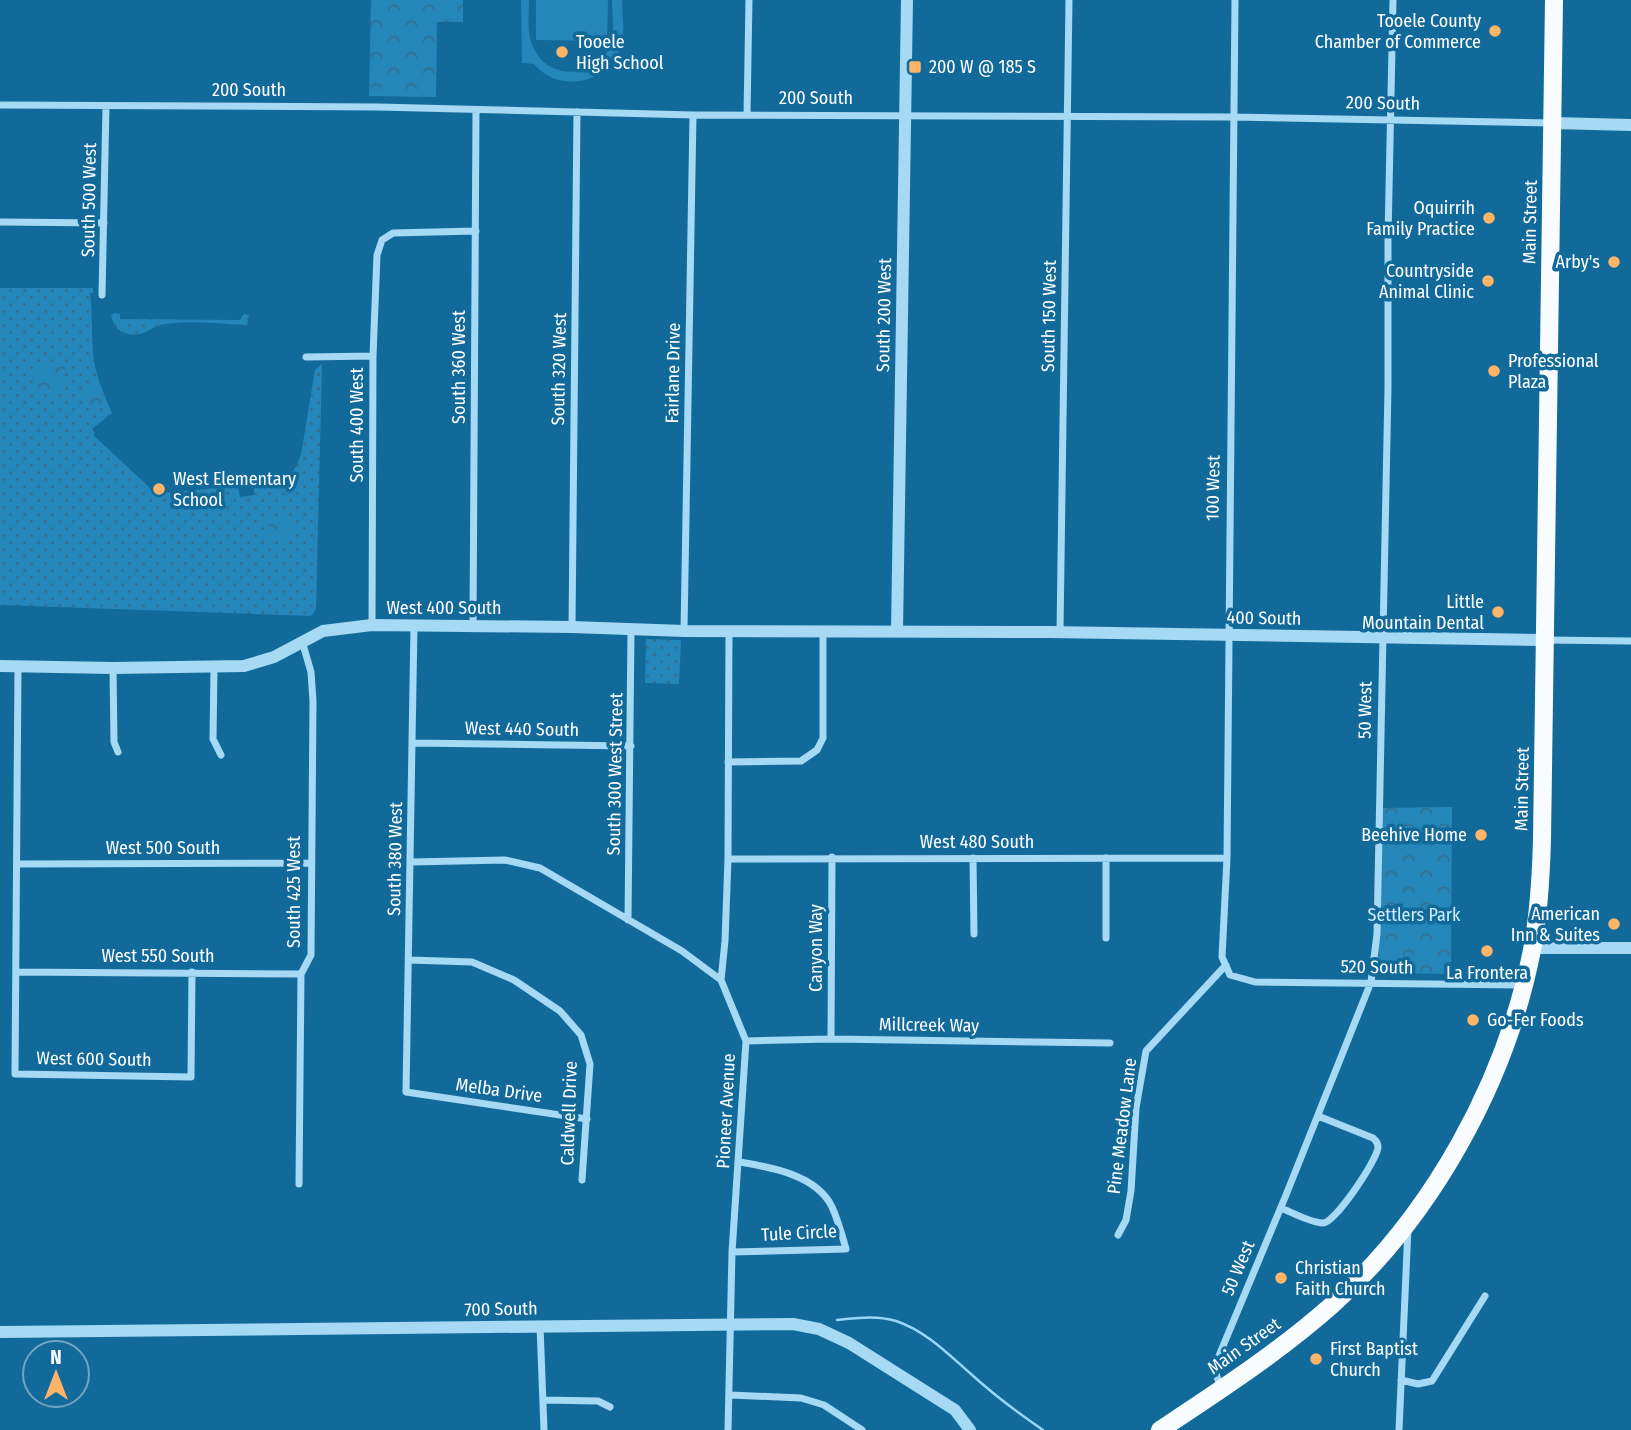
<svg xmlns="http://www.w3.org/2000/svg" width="1631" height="1430" font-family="'Fira Sans Condensed',sans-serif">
  <defs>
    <pattern id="grass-dots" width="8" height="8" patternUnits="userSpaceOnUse" patternTransform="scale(1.75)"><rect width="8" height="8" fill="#2586b9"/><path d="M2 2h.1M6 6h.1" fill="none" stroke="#356f8d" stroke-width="1.8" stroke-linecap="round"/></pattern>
    <pattern id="park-crowns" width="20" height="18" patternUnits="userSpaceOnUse" patternTransform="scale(1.75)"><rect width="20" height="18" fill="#2586b9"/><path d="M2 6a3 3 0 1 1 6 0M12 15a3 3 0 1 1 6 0" fill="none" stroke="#356f8d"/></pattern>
  </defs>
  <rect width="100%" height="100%" fill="#126a9b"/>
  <path fill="url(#grass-dots)" d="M0 288H93V293H90C93 316 91 338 94 361 97 379 105 396 112 413L92 429 95 433 93 435 148 486 153 494 238 486 240 497 254 495V484C281 478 289 486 301 455L315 370 322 364 316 609 311 616 0 605Z
    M114 313 120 314V319L240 320 244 314 249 315 247 325C220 324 191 320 165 324 150 326 146 337 129 334 118 332 114 326 111 316Z
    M646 639 681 640 679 684 645 683Z"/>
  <path fill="url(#park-crowns)" d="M371 0H463V22H437L436 97 369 96Z
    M65 365V392L33 393V366Z
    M97 385 105 402 91 408 84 391Z
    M291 518 293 536 269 538 268 520Z
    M1452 807 1451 974 1375 973 1382 808Z"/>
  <path fill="#2586b9" d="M521 0H529C529 16 526 34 534 49 550 82 598 78 611 44 615 31 612 13 612 0H622C622 14 625 31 622 44 612 83 559 95 534 64L522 63Z
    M536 0H608L607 41 536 40Z"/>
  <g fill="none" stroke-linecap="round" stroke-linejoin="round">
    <path stroke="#97d7f7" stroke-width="2.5" d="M837 1320C857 1318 876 1315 896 1321 926 1331 948 1354 971 1374 993 1394 1018 1413 1043 1430"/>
    <path stroke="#a6d9f4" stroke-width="7" d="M1235 0 1227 858 1222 957 1230 975 1255 982 1522 985
      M0 105 378 107 693 115 1232 117 1553 123
      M747 115 749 0
      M0 222 104 223
      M102 295 106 106
      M306 357 373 356
      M372 625 373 356 377 255 382 240 393 233 476 231
      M473 625 476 110
      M414 626 406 1092 587 1119
      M572 627 577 112
      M684 631 693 115
      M1060 632 1069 0
      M1545 640 1631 641
      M18 666 15 1074 191 1077 192 972
      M113 668 114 742 118 752
      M214 668 213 739 221 755
      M412 743 631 746
      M728 762 801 761 817 750 823 738V632
      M973 858 974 934
      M1106 858V938
      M728 859 1227 858
      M411 862 505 860 540 868 682 951 721 980
      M17 864 310 863
      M628 920 631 629
      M409 960 472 962 514 980 560 1011 581 1035 590 1064 582 1180
      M16 972 301 974
      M831 1039 832 857
      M746 1041 831 1039 1110 1043
      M299 1184 301 974 311 955 313 701 311 672 302 641
      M1281 1208C1293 1213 1311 1223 1323 1223 1335 1223 1378 1159 1378 1147 1378 1142 1376 1141 1373 1138L1318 1116
      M1118 1235 1126 1220 1131 1191 1136 1108 1146 1051 1226 965
      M732 1252 846 1249C842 1235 838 1220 832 1207 817 1175 770 1167 740 1162
      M540 1326 544 1430
      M1401 1380 1418 1384 1432 1381 1485 1296
      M1221 1388 1216 1374 1218 1358 1286 1195 1371 982 1377 934 1388 388V237L1393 0
      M730 1395 801 1398 824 1405 862 1430
      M543 1400 598 1401 610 1407
      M728 1430 732 1252 746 1041 721 980 725 941 728 859 729 631
      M1399 1430 1408 1228"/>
    <path stroke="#a6d9f4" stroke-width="12" d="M1553 123 1631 125
      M897 631 907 0
      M0 666 113 668 244 666 274 657 323 631 372 625 572 627 684 631 1049 632 1545 640
      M1533 948H1631
      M0 1332 793 1324 819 1329 849 1343 955 1410 970 1430"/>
    <path stroke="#f8fcff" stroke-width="18" d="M1160 1430C1219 1391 1279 1352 1332 1305 1432 1216 1506 1082 1532 950 1539 914 1541 877 1542 839L1554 0"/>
  </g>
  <g fill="#ffb568" stroke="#126a9b" stroke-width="2.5">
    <circle cx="1495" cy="31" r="7"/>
    <circle cx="562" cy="52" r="7"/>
    <rect x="908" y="60" width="14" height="14" rx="3.5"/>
    <circle cx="1489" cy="218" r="7"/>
    <circle cx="1614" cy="262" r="7"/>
    <circle cx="1488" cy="281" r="7"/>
    <circle cx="1494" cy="371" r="7"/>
    <circle cx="159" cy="489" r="7"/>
    <circle cx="1498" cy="612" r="7"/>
    <circle cx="1481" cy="835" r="7"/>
    <circle cx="1614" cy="924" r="7"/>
    <circle cx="1487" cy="951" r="7"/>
    <circle cx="1473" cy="1020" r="7"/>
    <circle cx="1281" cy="1278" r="7"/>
    <circle cx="1316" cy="1359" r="7"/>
  </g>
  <g text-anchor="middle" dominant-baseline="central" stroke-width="7" stroke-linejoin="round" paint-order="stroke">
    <g font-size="18" fill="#fff" stroke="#126a9b" text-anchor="end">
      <text x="1481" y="21">Tooele County<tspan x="1481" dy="21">Chamber of Commerce</tspan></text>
      <text x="576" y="42" text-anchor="start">Tooele<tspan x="576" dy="21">High School</tspan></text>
      <text x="929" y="67" text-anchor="start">200 W @ 185 S</text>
      <text x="1475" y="208">Oquirrih<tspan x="1475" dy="21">Family Practice</tspan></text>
      <text x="1600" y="262">Arby's</text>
      <text x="1474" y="271">Countryside<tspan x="1474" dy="21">Animal Clinic</tspan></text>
      <text x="1508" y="361" text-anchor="start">Professional<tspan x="1508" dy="21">Plaza</tspan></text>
      <text x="173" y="479" text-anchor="start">West Elementary<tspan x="173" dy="21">School</tspan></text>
      <text x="1484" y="602">Little<tspan x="1484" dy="21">Mountain Dental</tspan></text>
      <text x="1467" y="835">Beehive Home</text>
      <text x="1600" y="914">American<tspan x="1600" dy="21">Inn &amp; Suites</tspan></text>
      <text x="1487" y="973" text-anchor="middle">La Frontera</text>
      <text x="1487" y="1020" text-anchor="start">Go-Fer Foods</text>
      <text x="1295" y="1268" text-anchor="start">Christian<tspan x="1295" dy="21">Faith Church</tspan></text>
      <text x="1330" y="1349" text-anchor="start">First Baptist<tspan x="1330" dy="21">Church</tspan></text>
    </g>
    <g font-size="18" fill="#fff" stroke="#126a9b">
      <text x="249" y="90">200 South</text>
      <text x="816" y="98">200 South</text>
      <text transform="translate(1383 103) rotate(1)">200 South</text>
      <text transform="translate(89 200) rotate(-89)">South 500 West</text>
      <text transform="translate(1530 222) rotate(-89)">Main Street</text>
      <text transform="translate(884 315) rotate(-89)">South 200 West</text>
      <text transform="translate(1049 316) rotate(-89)">South 150 West</text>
      <text transform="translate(459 367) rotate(-90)">South 360 West</text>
      <text transform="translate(559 369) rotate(-89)">South 320 West</text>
      <text transform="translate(673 373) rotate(-89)">Fairlane Drive</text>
      <text transform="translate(357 425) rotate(-90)">South 400 West</text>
      <text transform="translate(1213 488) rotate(-89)">100 West</text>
      <text x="444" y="608">West 400 South</text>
      <text transform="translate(1264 618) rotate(1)">400 South</text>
      <text transform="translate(1365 710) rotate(-89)">50 West</text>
      <text transform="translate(522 729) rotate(1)">West 440 South</text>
      <text transform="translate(615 774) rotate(-89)">South 300 West Street</text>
      <text transform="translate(1522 789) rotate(-89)">Main Street</text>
      <text x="977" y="842">West 480 South</text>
      <text x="163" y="848">West 500 South</text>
      <text transform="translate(395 859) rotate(-89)">South 380 West</text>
      <text transform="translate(294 892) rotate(-90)">South 425 West</text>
      <text transform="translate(816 948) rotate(-90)">Canyon Way</text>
      <text x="158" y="956">West 550 South</text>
      <text transform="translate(1377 967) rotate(1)">520 South</text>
      <text transform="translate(929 1025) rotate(1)">Millcreek Way</text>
      <text transform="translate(94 1059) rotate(1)">West 600 South</text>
      <text transform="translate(499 1090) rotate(8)">Melba Drive</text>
      <text transform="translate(726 1111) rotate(-87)">Pioneer Avenue</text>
      <text transform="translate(569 1113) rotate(-88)">Caldwell Drive</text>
      <text transform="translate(1122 1126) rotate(-83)">Pine Meadow Lane</text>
      <text transform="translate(799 1233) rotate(-3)">Tule Circle</text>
      <text transform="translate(1238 1268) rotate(-67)">50 West</text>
      <text transform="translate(501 1309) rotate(-1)">700 South</text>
      <text transform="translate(1244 1346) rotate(-35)">Main Street</text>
    </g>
    <g font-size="18" fill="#ceedfe" stroke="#126a9b">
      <text x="1414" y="915">Settlers Park</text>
    </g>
  </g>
  <g transform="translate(56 1374)"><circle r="33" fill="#126a9b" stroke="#71a6c3" stroke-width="2"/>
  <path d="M0-5L12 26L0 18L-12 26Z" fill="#ffb568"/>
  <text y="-10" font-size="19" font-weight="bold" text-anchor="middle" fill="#ffffff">N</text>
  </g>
</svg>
